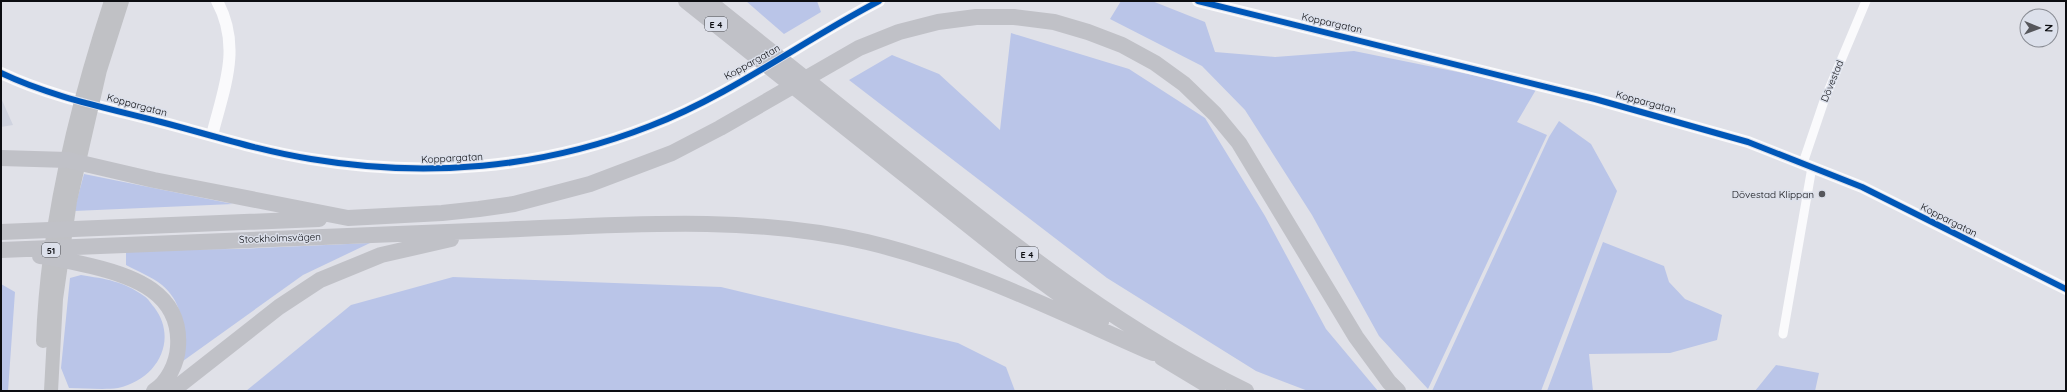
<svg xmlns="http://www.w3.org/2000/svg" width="2067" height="392" font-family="Quicksand,sans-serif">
  <rect width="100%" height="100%" fill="#e0e1e8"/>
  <path fill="#cfd3df" d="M1 98 13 125 1 127Z"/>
  <path fill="#bac5e8" d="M746 1H817L821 12 784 34Z
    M1121 1H1152L1205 22 1215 52 1275 57 1354 51 1537 88 1517 122 1547 135 1428 389 1379 336 1312 215 1245 110 1202 66 1110 19Z
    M1011 33 1129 69 1205 118 1265 216 1326 329 1378 391H1308L1256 371 1107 278 849 80 892 55 939 74 1000 130Z
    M1559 121 1591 144 1617 191 1541 391H1432L1549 137Z
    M84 174 233 204 74 211Z
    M1603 242 1664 266 1669 282 1685 299 1722 315 1717 340 1670 353 1589 354 1593 391H1547Z
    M370 243 303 275 183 361C184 333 185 304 162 285 152 277 137 271 126 265V250L238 249Z
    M81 275C106 279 123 281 144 296 148 298 151 304 154 307 179 340 157 380 118 388 103 390 85 388 69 388L61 368 70 278Z
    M453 277 721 287 958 343 1006 367 1015 391H246L351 305Z
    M1 284 15 292 8 391H1Z
    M1776 365 1819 373 1815 391H1755Z"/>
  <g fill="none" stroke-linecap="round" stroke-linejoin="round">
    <path stroke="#fafafc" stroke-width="9" d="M1803 163 1824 101 1866 1
      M1783 334 1812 167"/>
    <path stroke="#fafafc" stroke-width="12" d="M1198 1 1595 99 1748 142 1862 187 2066 289
      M1 73C51 97 108 108 161 122 211 135 260 151 311 159 425 178 541 169 650 126 731 95 802 41 879 1
      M212 135C224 88 242 47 217 1"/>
    <path stroke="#c0c1c5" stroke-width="14" d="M43 341C47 225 75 110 111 1
      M51 391 56 299 70 201 100 70 122 1"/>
    <path stroke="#c0c1c7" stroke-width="16" d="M686 1 1012 260 1078 308 1101 322
      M708 1C779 58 851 115 922 172 1024 254 1128 334 1246 391
      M1 158 68 160 154 180 348 218 442 213 479 209 514 204 590 184 672 153 720 128 859 48 899 32 938 22 976 17H1014L1054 22 1088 32 1122 45 1155 63 1184 84 1215 114 1239 143 1356 337 1389 382 1398 391
      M1 232 319 219
      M1 250C166 243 331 236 497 230 620 225 746 214 867 242 968 266 1059 312 1153 353
      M40 256C57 258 74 262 91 266 133 276 182 293 178 347 177 363 168 382 154 391
      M1162 358 1217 391
      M172 391 279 307 320 280 381 255 451 239"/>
    <g stroke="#dce0eb" stroke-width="8">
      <path id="cycleway" d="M1198 1 1595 99 1748 142 1862 187 2066 289
        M1 73C51 97 108 108 161 122 211 135 260 151 311 159 425 178 541 169 650 126 731 95 802 41 879 1"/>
    </g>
    <use href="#cycleway" stroke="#0057b8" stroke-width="6"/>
  </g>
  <circle fill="#56575c" stroke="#dce0eb" stroke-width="1.5" cx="1822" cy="194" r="4"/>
  <g text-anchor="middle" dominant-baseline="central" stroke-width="3" stroke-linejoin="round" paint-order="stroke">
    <g fill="#dce0eb" stroke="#4a4c52" stroke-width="1">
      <rect x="705" y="17" width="22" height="14" rx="3"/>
      <rect x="42" y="243" width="18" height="14" rx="3"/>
      <rect x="1016" y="247" width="22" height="14" rx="3"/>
    </g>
    <g font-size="9" font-weight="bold" fill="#0c0d11">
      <text x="716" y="24">E 4</text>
      <text x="51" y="250">51</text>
      <text x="1027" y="254">E 4</text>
    </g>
    <g font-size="10" fill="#0c0d11" stroke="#dce0eb">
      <text transform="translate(1332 23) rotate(13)">Koppargatan</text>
      <text transform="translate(752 62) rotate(-29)">Koppargatan</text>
      <text transform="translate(1832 81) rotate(-68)">Dövestad</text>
      <text transform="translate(1646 102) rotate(15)">Koppargatan</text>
      <text transform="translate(137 105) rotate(15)">Koppargatan</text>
      <text transform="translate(452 158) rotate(-3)">Koppargatan</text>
      <text transform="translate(1949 220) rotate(27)">Koppargatan</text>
      <text transform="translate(280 238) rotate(-2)">Stockholmsvägen</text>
    </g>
    <g font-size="10" fill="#0c0d11" stroke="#dce0eb" text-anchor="end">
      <text x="1814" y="194">Dövestad Klippan</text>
    </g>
  </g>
  <rect width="2067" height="392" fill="none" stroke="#0c0d11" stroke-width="4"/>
  <g transform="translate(2039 28) rotate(91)"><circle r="19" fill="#dce0eb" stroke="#898c94"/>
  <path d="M0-3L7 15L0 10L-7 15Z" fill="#56575c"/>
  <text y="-6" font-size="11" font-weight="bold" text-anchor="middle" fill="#0c0d11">N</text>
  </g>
</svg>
